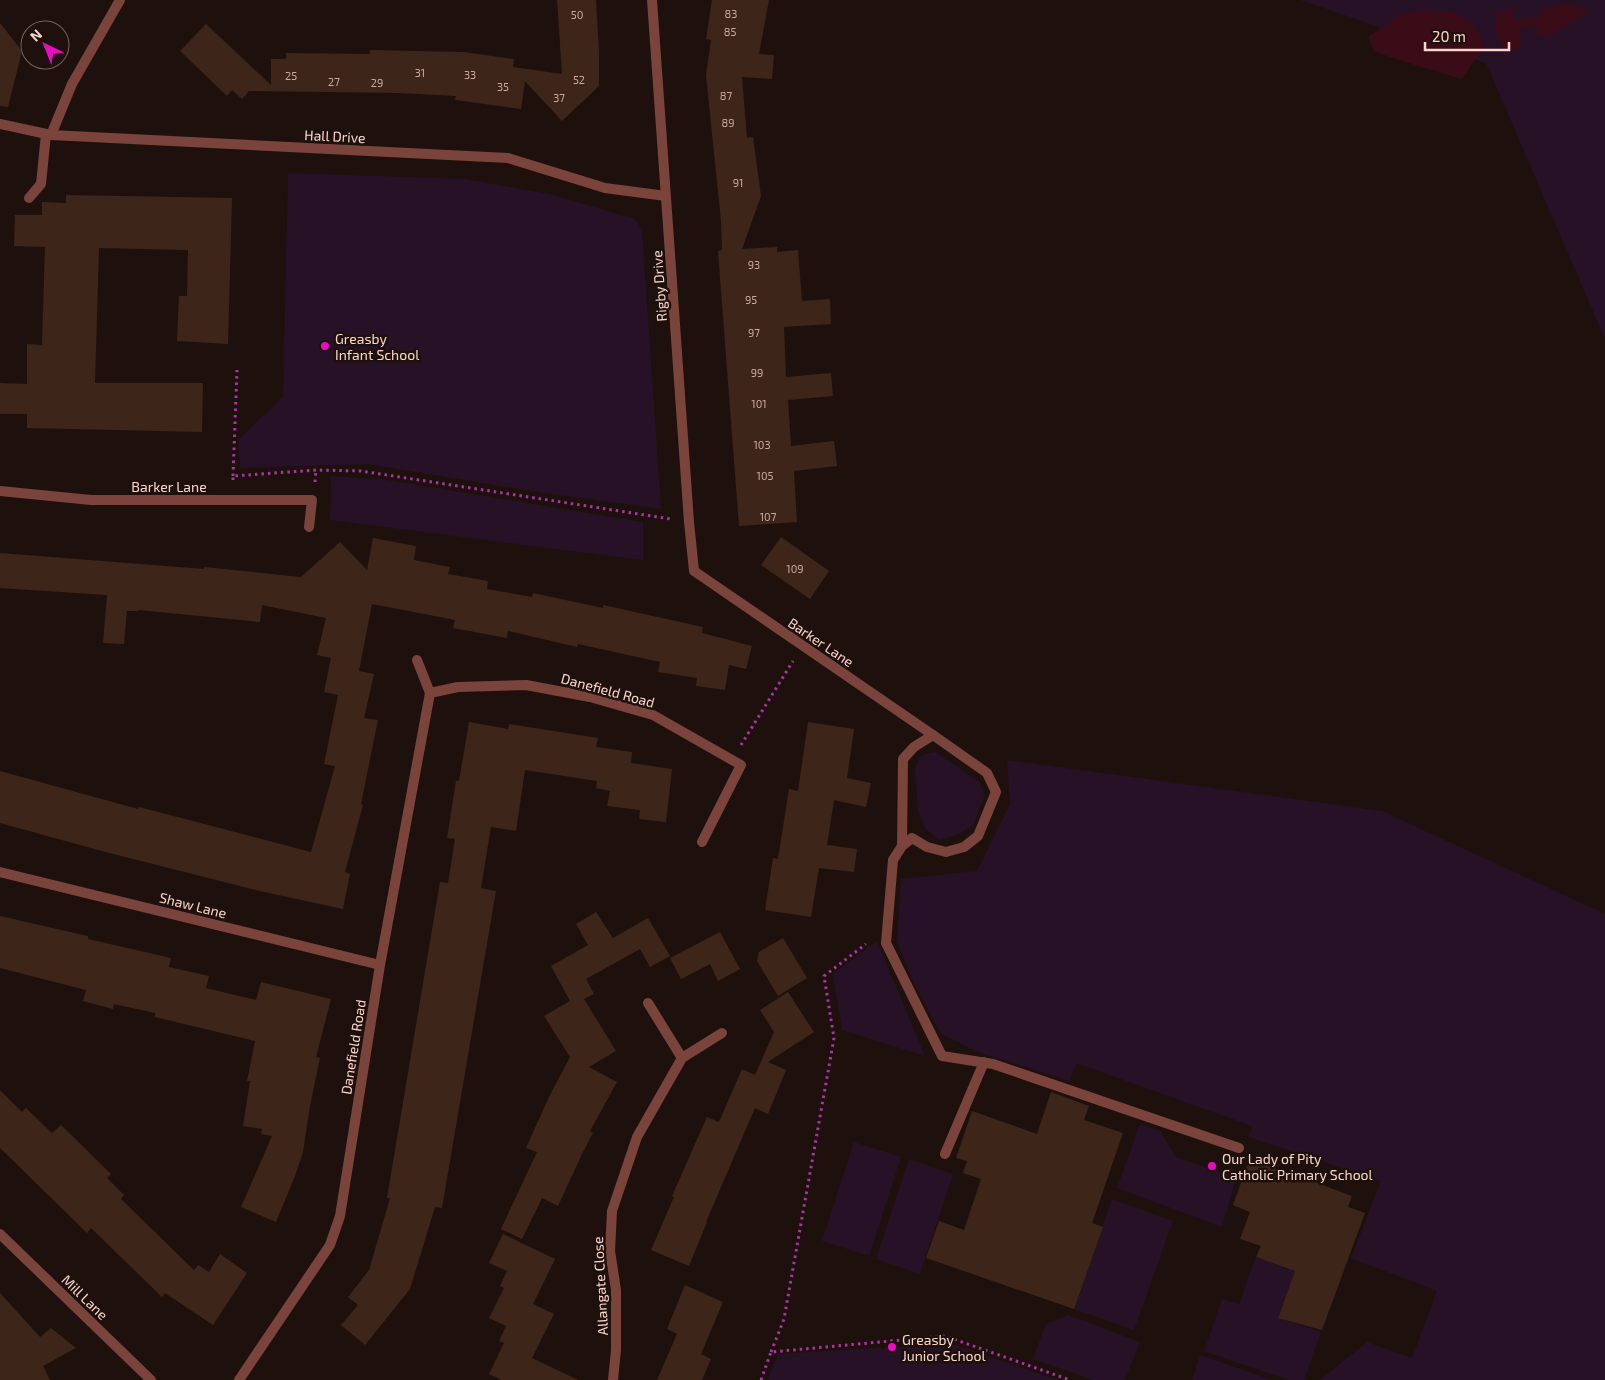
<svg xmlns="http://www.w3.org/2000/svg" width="1605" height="1380" font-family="'Exo 2',sans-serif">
  <rect width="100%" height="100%" fill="#1e110d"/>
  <path fill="#271126" d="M1300 0H1605V339L1486 63Z
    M288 173 465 179 549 194 635 219 642 231 661 509 544 493 368 464 240 468 238 440 283 397Z
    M331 476 381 479 643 522V560L330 520Z
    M935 752 958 767 979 782 985 795 973 825 957 835 939 840 926 829 918 812 915 768 921 755Z
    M1007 760 1382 811 1605 914V1380H1320L1367 1342 1412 1358 1437 1291 1351 1258 1381 1181 1249 1137 1252 1126 1076 1063 1070 1081 981 1053 941 1034 914 984 897 942 901 879 977 871 1010 804Z
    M877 941 925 1056 842 1030 833 974Z
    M1140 1124 1160 1131 1176 1157 1236 1178 1222 1227 1117 1188Z
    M854 1142 901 1157 869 1256 822 1241Z
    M909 1159 953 1174 920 1274 876 1259Z
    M1112 1199 1173 1221 1134 1330 1074 1309Z
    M1256 1257 1295 1271 1278 1317 1321 1332 1304 1380H1289L1204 1351 1222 1299 1239 1304Z
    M1068 1315 1140 1342 1125 1380H1094L1033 1359 1046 1324Z
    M950 1343 1057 1380H768L778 1354Z
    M1200 1355 1272 1380H1192Z"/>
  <path fill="#390c18" d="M1568 3 1589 11 1550 36H1538L1537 21 1544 8Z
    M1425 10 1455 12 1477 28 1484 46 1462 79 1421 67 1375 52 1368 37 1401 14Z
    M1511 10 1521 24 1520 50 1502 49 1494 29 1496 11Z"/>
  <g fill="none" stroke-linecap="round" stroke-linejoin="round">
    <path stroke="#390c18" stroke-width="9" d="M1521 24 1537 21"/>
  </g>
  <path fill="#3e251a" d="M557 0H596L599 51V86L562 121 525 81 521 109 455 100 456 96 398 93 249 91 242 99 232 90 227 96 180 51 206 24 271 85V59H286V53L370 54V50L463 52 514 59 513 67 562 74Z
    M712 0H769L759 54 774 55 772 79 742 77 747 138 753 137 761 196 742 249 777 247V252L798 250 802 301 830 299 831 324 784 327 786 377 831 373 833 396 788 400 791 446 834 441 837 466 794 471 797 522 739 526 718 251 722 250 721 221 706 75 711 40 706 39Z
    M0 23 22 51 8 107 0 106Z
    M66 195 232 198 228 344 177 341 179 296H187L188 250 99 248 95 383H203L202 432 27 428V414H0V383L27 384V344L42 345 45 247 14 246 15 215H42V202L66 203Z
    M781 537 829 571 810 599 761 565Z
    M373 538 416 546 414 560 450 567 448 574 488 581 487 589 532 597 533 593 603 608V605L703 627 702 633 752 646 746 669 729 665 725 690 696 686 697 678 658 672 660 662 578 644 577 647 508 631 507 638 453 628 455 620 372 604 359 671 374 674 364 718 378 720 361 804 363 805 345 872 350 874 343 909 264 892 109 853 0 823V771L138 809 139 807 311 852 335 766 324 764 338 695 324 692 331 658 317 655 326 618 262 605 260 622 138 610V611H127L124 644 103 643 107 595 0 588V553L204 569V567L301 577 340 542 367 570Z
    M469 722 508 729 509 724 598 738 596 747 632 752 631 763 672 769 666 822 639 819 640 810 607 806 610 791 596 788 597 781 525 770 516 831 491 827 481 888 496 891 442 1208 435 1207 410 1289 365 1345 341 1325 358 1305 348 1297 369 1270 390 1198H387L440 882 448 883 455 839 447 838 456 781H459Z
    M808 722 854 729 847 778 871 783 866 807 834 800 827 845 857 849 854 872 819 868 811 917 765 910 773 858 778 859 789 789 798 791Z
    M596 912 613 938 648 918 670 956 650 967 640 949 586 979 594 994 584 999 616 1051 589 1067 617 1082 590 1131 593 1133 582 1154 558 1206 542 1198 522 1239 501 1229 537 1152 526 1148 549 1097 570 1057 544 1016 570 1001 551 966 588 945 576 924Z
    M0 916 88 936V939L171 958 169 967 209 976 206 988 256 1000 261 982 331 999 316 1057 320 1058 310 1106 303 1152 295 1176 276 1222 241 1207 272 1136 261 1134 262 1129 243 1126 250 1081H247L255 1041 155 1017V1013L114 1004 113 1009 83 1001 86 990 0 968Z
    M720 932 740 969 718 981 710 964 681 979 670 958Z
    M783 938 807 978 778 996 757 961 759 952Z
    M788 992 814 1032 768 1062 786 1070 768 1114 755 1108 706 1222H707L689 1266 651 1250 674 1197 672 1196 707 1117 719 1122 742 1069 755 1075 774 1032 760 1010Z
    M0 1090 22 1112 26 1108 52 1133 61 1125 111 1174 107 1178 124 1195 121 1199 194 1270 198 1265 209 1272 220 1254 247 1273 213 1325 165 1293 162 1297 91 1228 87 1233 0 1148Z
    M1051 1092 1089 1106 1084 1120 1123 1133 1092 1223 1103 1227 1074 1309 926 1258 939 1221 964 1230 981 1179 963 1173 967 1161 956 1158 972 1111 1037 1134Z
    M1250 1158 1352 1196 1348 1207 1365 1213 1322 1330 1278 1318 1295 1271 1256 1257 1261 1246 1240 1239 1250 1212 1233 1205Z
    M503 1234 555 1259 533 1304 554 1314 532 1358 578 1380H502L489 1374 504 1343 499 1341 506 1326 489 1318 504 1288 500 1286 507 1271 489 1263Z
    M685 1285 723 1302 701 1354 711 1359 702 1380H657L677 1334 667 1329Z
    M0 1293 40 1337 51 1328 76 1348 43 1366 50 1380H0Z"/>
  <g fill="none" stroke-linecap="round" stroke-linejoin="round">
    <path stroke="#a934a6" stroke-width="3" stroke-dasharray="2.5 4" stroke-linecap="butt" d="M233 476 237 370
      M233 480V476L316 470 361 471 671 519
      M315 482 316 470
      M741 745 793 661
      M771 1352 784 1319 834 1038 824 976 866 944
      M761 1380 771 1352 945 1336 1070 1380"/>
    <path stroke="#7a433b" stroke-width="10" d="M29 198 41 184 46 134
      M902 846 903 759 914 747 933 735 987 773 996 792 978 836 964 847 946 852 927 847 912 838 902 846 893 860 886 943 942 1056 993 1064 1239 1148
      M945 1154 984 1062"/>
    <path stroke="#7a433b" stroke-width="10" d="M652 0 689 522 694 571 933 735
      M0 124 51 135 508 158 605 188 666 196
      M51 135 72 84 120 0
      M0 491 91 500H312L309 527
      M430 693 458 687 526 685 590 697 653 715 741 765 702 842
      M0 872 380 965
      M648 1003 682 1058
      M239 1380 330 1245 340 1216 380 965 430 693 417 660
      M613 1380 616 1350V1290L610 1251 612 1211 637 1137 682 1058 722 1033"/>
    <path stroke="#7a433b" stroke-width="10" d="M0 1234 151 1380"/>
  </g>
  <g fill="#e80dc0" stroke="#1e110d" stroke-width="2">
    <circle cx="325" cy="346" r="5"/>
    <circle cx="1212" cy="1166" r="5"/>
    <circle cx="892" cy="1347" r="5"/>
  </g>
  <g text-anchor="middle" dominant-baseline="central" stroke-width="5" stroke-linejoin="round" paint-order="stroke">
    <g font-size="11" fill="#ccaaa0">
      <text x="731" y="13">83</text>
      <text x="577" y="14">50</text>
      <text x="730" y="31">85</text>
      <text x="420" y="72">31</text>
      <text x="470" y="74">33</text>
      <text x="291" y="75">25</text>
      <text x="579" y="79">52</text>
      <text x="334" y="81">27</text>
      <text x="377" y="82">29</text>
      <text x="503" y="86">35</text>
      <text x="726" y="95">87</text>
      <text x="559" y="97">37</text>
      <text x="728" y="122">89</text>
      <text x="738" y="182">91</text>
      <text x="754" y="264">93</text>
      <text x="751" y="299">95</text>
      <text x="754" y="332">97</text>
      <text x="757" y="372">99</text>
      <text x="759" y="403">101</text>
      <text x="762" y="444">103</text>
      <text x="765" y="475">105</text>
      <text x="768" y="516">107</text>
      <text x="795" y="568">109</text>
    </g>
    <g font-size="14" fill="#fcd6cd" stroke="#1e110d">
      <text transform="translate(335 136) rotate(3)">Hall Drive</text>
      <text transform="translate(659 286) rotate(-94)">Rigby Drive</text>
      <text x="169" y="486">Barker Lane</text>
      <text transform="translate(821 642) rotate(34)">Barker Lane</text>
      <text transform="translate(608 690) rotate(15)">Danefield Road</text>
      <text transform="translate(193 905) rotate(14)">Shaw Lane</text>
      <text transform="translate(353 1047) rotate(-81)">Danefield Road</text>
      <text transform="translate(600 1286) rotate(-93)">Allangate Close</text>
      <text transform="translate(85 1297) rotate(44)">Mill Lane</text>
    </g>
    <g font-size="14" fill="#fcd6cd" stroke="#1e110d" text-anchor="start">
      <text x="335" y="338">Greasby<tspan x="335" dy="16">Infant School</tspan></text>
      <text x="1222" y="1158">Our Lady of Pity<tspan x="1222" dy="16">Catholic Primary School</tspan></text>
      <text x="902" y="1339">Greasby<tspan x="902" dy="16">Junior School</tspan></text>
    </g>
  </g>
  <g transform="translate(45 45) rotate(317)"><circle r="24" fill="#1e110d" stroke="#77605a"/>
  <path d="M0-4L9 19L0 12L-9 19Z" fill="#e80dc0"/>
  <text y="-8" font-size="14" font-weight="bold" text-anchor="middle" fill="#fcd6cd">N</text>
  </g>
  <path d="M1425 42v8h84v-8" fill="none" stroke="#fcd6cd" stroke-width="2.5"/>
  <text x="1432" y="42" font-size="15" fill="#fcd6cd" stroke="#1e110d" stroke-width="4" paint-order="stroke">20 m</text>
</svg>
